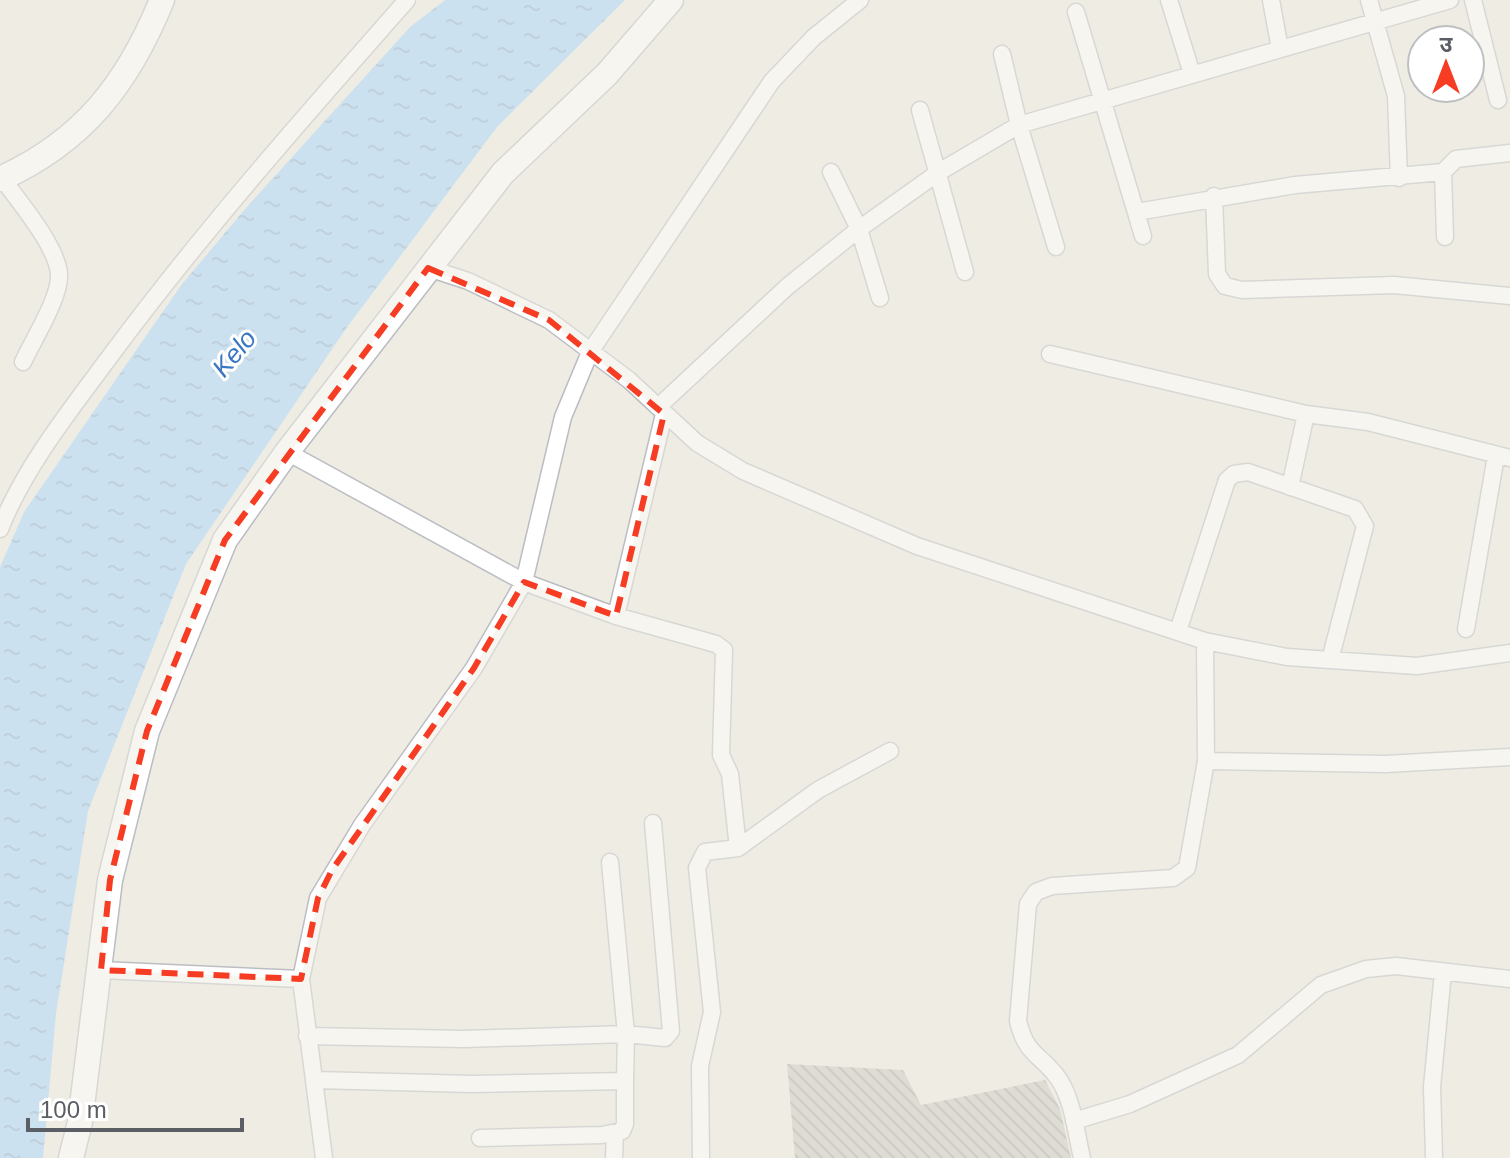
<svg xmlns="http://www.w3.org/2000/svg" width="1510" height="1158" font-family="Helvetica,'Noto Sans Devanagari',sans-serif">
  <defs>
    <pattern id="water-ripples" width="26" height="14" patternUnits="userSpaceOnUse" patternTransform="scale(2)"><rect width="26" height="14" fill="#a3d3ff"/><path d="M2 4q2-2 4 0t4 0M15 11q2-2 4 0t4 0" fill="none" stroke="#88aed2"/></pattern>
    <pattern id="building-back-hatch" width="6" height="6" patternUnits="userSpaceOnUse" patternTransform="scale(2)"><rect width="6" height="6" fill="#cac7c0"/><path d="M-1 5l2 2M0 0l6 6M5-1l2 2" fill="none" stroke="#a7a5a0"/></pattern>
  </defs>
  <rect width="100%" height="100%" fill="#efede3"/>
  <path fill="url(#water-ripples)" d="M445 0H625L497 127 345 330 186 564 88 811 56 1014 43 1158H0V567L24 512 182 284 245 209 410 27Z"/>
  <path fill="url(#building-back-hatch)" d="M787 1064 903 1070 921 1105 1045 1080 1060 1109 1071 1158H795Z"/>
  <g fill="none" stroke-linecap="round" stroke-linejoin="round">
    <g stroke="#bbbdc3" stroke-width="19">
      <path id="street" d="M1169 0 1192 74
        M1271 0 1280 49
        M1369 0 1396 96 1399 178
        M1473 0 1498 100
        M1076 12 1143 236
        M1002 54 1019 125 1056 247
        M920 110 965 272
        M831 172 859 229 880 298
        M2 178C19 202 58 247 59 275 60 298 33 340 23 362
        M1214 196 1217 274 1225 286 1242 290 1394 285 1510 296
        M1137 212 1295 185 1443 172
        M1445 237 1443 172 1456 159 1510 153
        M428 268 468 281 549 320 629 380 697 443 743 471 917 546 1205 641 1287 657 1417 666 1510 653
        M1050 354 1306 414 1368 422 1510 458
        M658 407 788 286 859 229 939 172 1019 125 1450 0
        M287 452 524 582 616 616 716 644 724 650 721 755 730 774 738 848 705 852 697 868 712 1012 700 1066 701 1158
        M1290 487 1306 414
        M0 529C25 466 71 409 111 355 203 231 305 116 407 0
        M616 616 664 414
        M1466 629 1496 456
        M1178 631 1227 480 1234 474 1248 472 1355 509 1365 526 1330 660
        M1206 761 1386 764 1510 757
        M738 848 818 790 890 751
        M101 970 301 979
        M307 1036 464 1039 626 1034 610 862
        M315 1080 472 1084 625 1081 626 1034 665 1038 671 1031 653 823
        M1074 1121 1130 1104 1238 1055 1321 985 1366 969 1396 966 1510 979
        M480 1138 602 1135 622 1131 625 1124V1081
        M324 1158 301 979 318 898 362 825 474 668 524 582 563 417 590 352 772 81 814 37 860 0
        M614 1158 615 1133
        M1082 1158C1076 1133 1073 1099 1058 1078 1040 1053 1027 1057 1018 1021L1028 904 1036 892 1052 886 1173 878 1187 868 1206 761 1205 641
        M1434 1158 1432 1087 1443 972"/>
    </g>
    <g stroke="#b9bcc2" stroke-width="27">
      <path id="secondary" d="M0 179C84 141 128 83 162 0
        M71 1158 80 1122 110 880 147 731 225 540 287 452 503 173 607 74 671 0"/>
    </g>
    <use href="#street" stroke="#fff" stroke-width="16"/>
    <use href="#secondary" stroke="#fff" stroke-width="24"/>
  </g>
  <path d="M0 0H1510V1158H0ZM428 268 549 320 664 414 616 616 524 582 474 668 332 870 318 898 301 979 101 970 110 880 147 731 225 540Z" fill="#efede3" fill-opacity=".55" fill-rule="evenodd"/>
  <path fill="none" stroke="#f63c22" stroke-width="6" stroke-dasharray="16 10" stroke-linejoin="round" d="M428 268 549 320 664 414 616 616 524 582 474 668 332 870 318 898 301 979 101 970 110 880 147 731 225 540Z"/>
  <g text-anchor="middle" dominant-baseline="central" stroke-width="6" stroke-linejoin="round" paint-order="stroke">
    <g font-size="26" font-style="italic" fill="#3a77c3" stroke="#fff">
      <text transform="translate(234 353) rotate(-50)">Kelo</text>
    </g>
  </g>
  <g transform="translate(1446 64)"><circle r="38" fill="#ffffff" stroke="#bdbfc1" stroke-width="2"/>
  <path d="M0-6L14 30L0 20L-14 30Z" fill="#f63c22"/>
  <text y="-12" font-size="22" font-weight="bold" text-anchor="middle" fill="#5b5f65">उ</text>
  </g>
  <path d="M28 1118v12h214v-12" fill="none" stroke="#5b5f65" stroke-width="4"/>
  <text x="40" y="1118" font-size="24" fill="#5b5f65" stroke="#ffffff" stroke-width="6" paint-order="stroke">100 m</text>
</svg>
